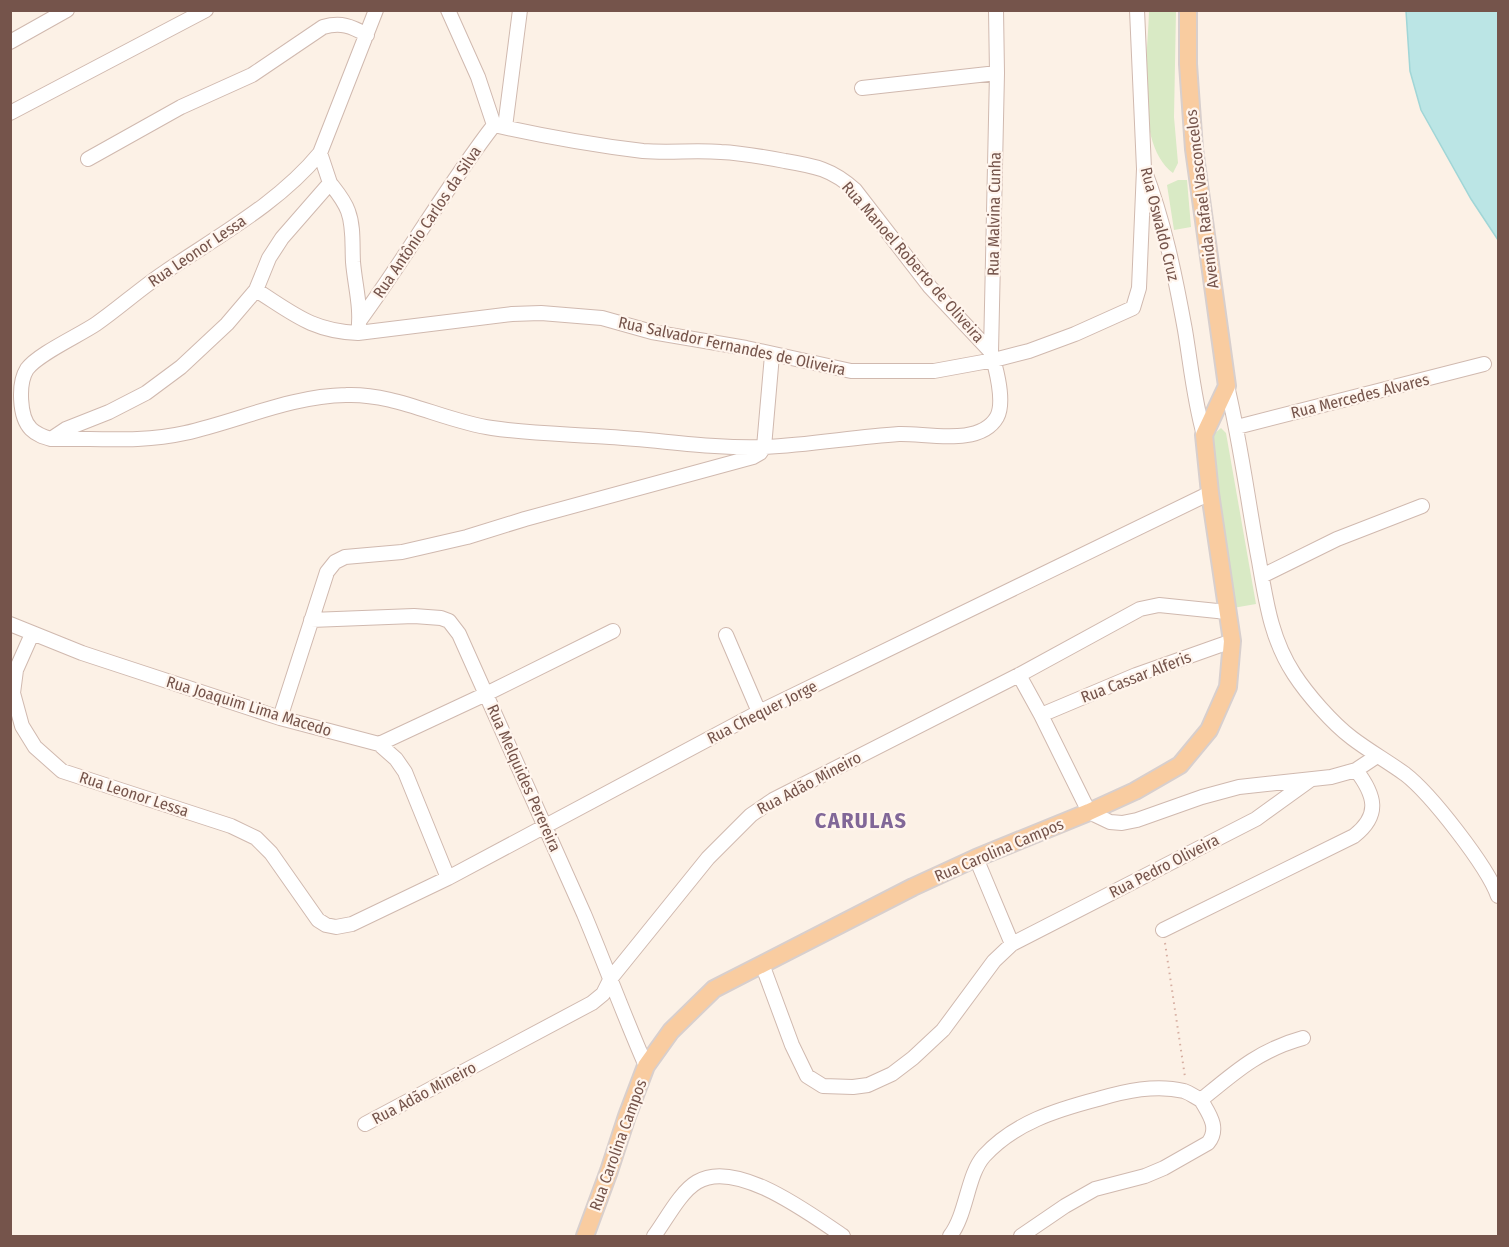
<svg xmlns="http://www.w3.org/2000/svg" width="1509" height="1247" font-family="'Fira Sans Condensed',sans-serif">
  <rect width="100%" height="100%" fill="#fcf1e6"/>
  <path fill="#d9eac5" d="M1149 11H1176L1174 117 1178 163 1173 173C1134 145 1148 54 1149 11Z
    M1178 180H1187L1191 227 1174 230 1167 185Z
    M1221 428 1226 433 1256 604 1233 608 1222 522 1213 435Z"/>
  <path fill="#bbe5e5" stroke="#a1d6d7" stroke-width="1.5" d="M1406 11H1498V240L1471 199 1421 110 1410 71Z"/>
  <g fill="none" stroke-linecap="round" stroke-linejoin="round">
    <g stroke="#d0b9af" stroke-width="16">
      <path id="minor" d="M376 10 320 153C279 203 218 236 165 272 141 288 119 308 96 324 78 336 38 354 27 369 18 383 19 417 31 429 37 435 44 437 51 439 96 438 141 443 185 433 239 421 290 396 346 395 396 393 443 421 492 428 531 434 571 434 610 437 662 440 713 449 765 447 810 445 854 437 899 434 926 433 980 447 997 417 1005 402 996 368 991 352L997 73 996 10
        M448 10 478 77 494 125C543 136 593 145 643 151 669 153 695 150 721 152 743 153 764 157 785 161 815 166 832 169 855 190L930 287 991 352
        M1137 10 1144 169C1164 221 1175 275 1185 330 1191 366 1194 400 1204 435
        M10 42 67 10
        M862 88 997 73
        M10 113 206 10
        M505 127 520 10
        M88 159 181 107 252 75 323 27C341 22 351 26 367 35
        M256 290C294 314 312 331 358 333 362 309 355 286 353 262 352 245 354 227 348 211 344 200 337 192 330 183
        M360 320C407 256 446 187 494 125
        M358 333 512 314 541 313 602 318 652 332 746 348 851 371H934L994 360 1029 351 1075 334 1133 308 1139 288 1144 169
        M1227 386C1241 444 1248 503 1259 561 1266 601 1271 639 1294 674 1307 694 1332 723 1352 738 1369 751 1387 761 1405 774 1431 794 1487 866 1498 896
        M1237 427 1484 364
        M51 439 66 429 109 412 146 393 181 367 227 324 256 290 269 258 282 238 330 183 320 153
        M1262 576 1337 539 1422 506
        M311 620 414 616 441 618 449 621 459 634C501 727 543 820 584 914 605 964 624 1016 646 1066
        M10 624 82 653 280 718 379 744 486 694 613 631
        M32 634 16 670 13 693 22 726 35 747 62 771 231 826 256 838 271 853 318 920 326 925 336 927 352 924 448 878 759 712 1210 493
        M726 635 759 712
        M1019 675 1041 715 1089 812 1110 822 1122 823 1137 820 1202 797 1239 787 1331 777 1356 770 1377 756
        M1041 715 1136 675 1232 641
        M280 718 327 572 335 562 345 557 402 552 467 537 525 519 753 457 760 453 764 447 772 355
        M379 744 396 759 405 772 448 878
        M976 858 1012 944
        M1163 930 1354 836C1381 815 1375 795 1356 770
        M762 964 792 1045 807 1076 823 1086 853 1087 868 1085 892 1074 913 1058 943 1030 994 961 1012 944 1256 819 1310 780
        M365 1124 592 1003 603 994 611 978 708 858 751 815 773 800 1019 675 1140 609 1159 605 1227 612
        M654 1236C666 1220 680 1192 697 1182 736 1158 810 1214 843 1236
        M950 1236C967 1214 967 1175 984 1156 1014 1123 1056 1110 1098 1099 1125 1091 1156 1084 1184 1091 1190 1093 1195 1097 1201 1100 1235 1072 1259 1050 1303 1038
        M1021 1236 1065 1206 1095 1189 1145 1176 1164 1168 1208 1143C1220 1128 1209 1114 1201 1100"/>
    </g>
    <g stroke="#d8cfcd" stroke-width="20">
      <path id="major" d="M585 1236 609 1171 627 1116 646 1066 671 1031 714 989 913 887 976 858 1089 812 1135 791 1180 765 1209 730 1228 687 1232 641 1210 493 1204 435 1227 386 1194 149 1188 64V10"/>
    </g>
    <path stroke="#d6aea1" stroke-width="2" stroke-dasharray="1.5 4.5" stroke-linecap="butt" d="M1165 943 1185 1077"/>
    <use href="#minor" stroke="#fff" stroke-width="14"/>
    <use href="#major" stroke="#f9cca0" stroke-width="16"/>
  </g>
  <g text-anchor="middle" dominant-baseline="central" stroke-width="4.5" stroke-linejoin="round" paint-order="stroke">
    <g font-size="16" fill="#75544b" stroke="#fff5ed">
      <text transform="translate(1202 199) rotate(-97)">Avenida Rafael Vasconcelos</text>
      <text transform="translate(994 214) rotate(-89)">Rua Malvina Cunha</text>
      <text transform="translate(427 222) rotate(-56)">Rua Antônio Carlos da Silva</text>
      <text transform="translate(1160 224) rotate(76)">Rua Oswaldo Cruz</text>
      <text transform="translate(197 251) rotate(-34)">Rua Leonor Lessa</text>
      <text transform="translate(913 262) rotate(49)">Rua Manoel Roberto de Oliveira</text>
      <text transform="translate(732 346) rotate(12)">Rua Salvador Fernandes de Oliveira</text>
      <text transform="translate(1360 396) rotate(-14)">Rua Mercedes Alvares</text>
      <text transform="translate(1136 677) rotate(-21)">Rua Cassar Alferis</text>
      <text transform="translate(249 706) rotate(17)">Rua Joaquim Lima Macedo</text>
      <text transform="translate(762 712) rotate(-27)">Rua Chequer Jorge</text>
      <text transform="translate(524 778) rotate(66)">Rua Melquides Perereira</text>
      <text transform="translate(809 783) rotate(-28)">Rua Adão Mineiro</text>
      <text transform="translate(134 794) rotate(18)">Rua Leonor Lessa</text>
      <text transform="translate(999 850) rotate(-23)">Rua Carolina Campos</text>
      <text transform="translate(1164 866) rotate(-27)">Rua Pedro Oliveira</text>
      <text transform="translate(424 1093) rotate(-28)">Rua Adão Mineiro</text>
      <text transform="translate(618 1145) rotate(-70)">Rua Carolina Campos</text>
    </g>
    <g font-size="22" font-weight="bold" letter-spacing="1.5" fill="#816798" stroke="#fff5ed">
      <text x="861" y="820">CARULAS</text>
    </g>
  </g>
  <rect width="1509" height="1247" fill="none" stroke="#75544b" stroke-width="24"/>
</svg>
